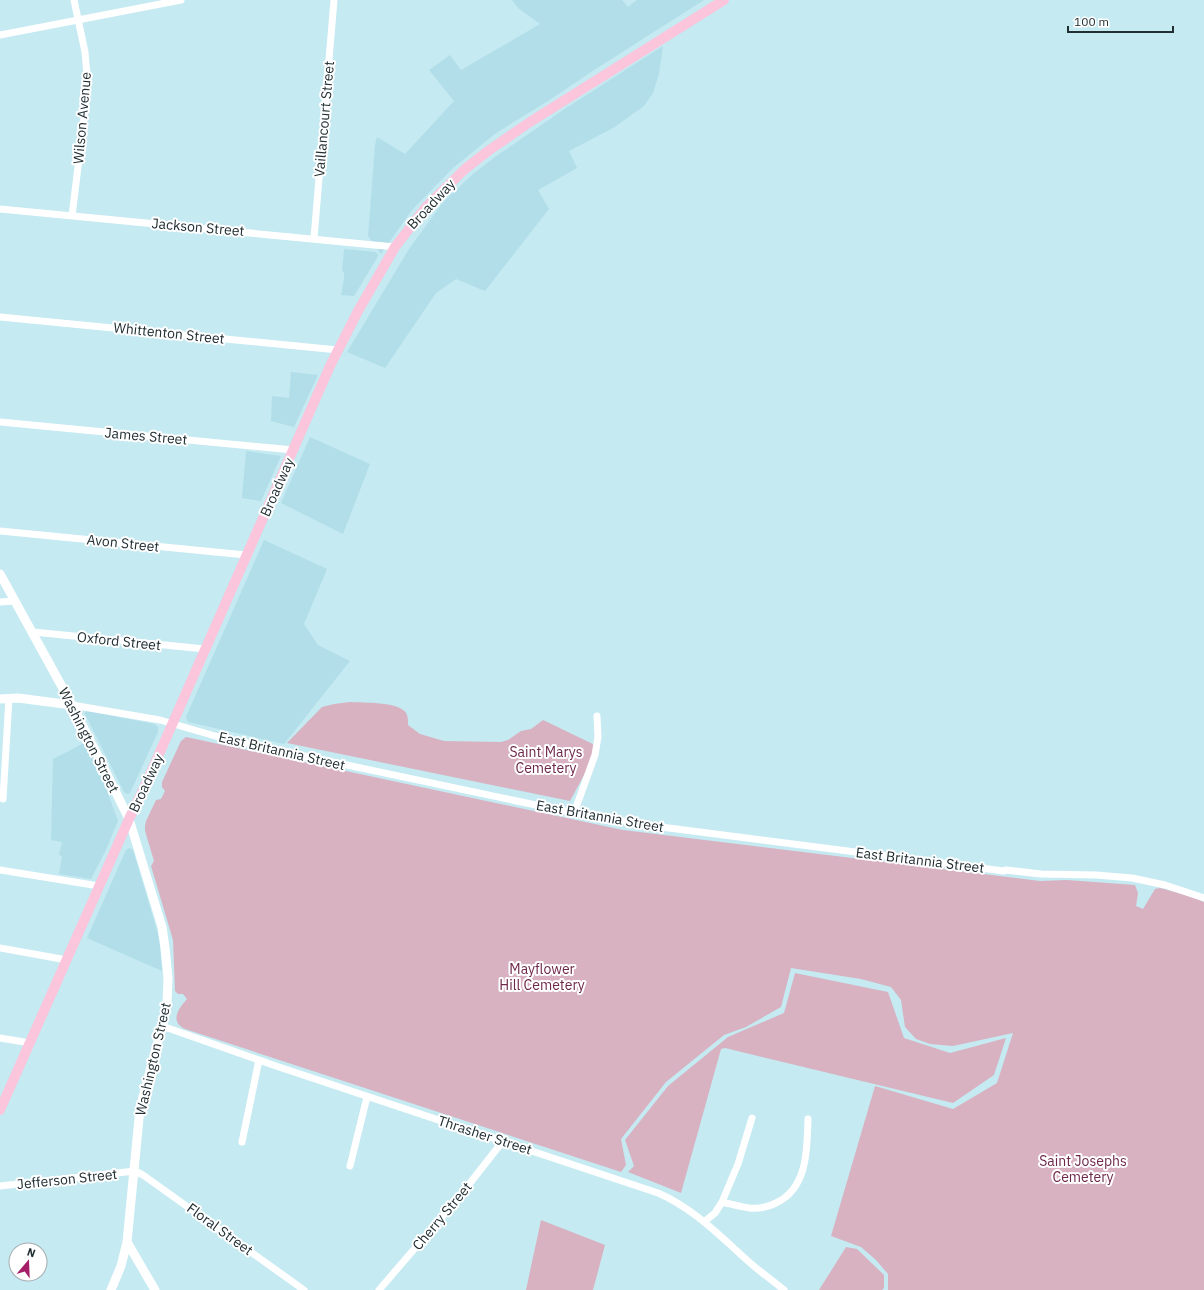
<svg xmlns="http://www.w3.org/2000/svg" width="1204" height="1290" font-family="'IBM Plex Sans',sans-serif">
  <rect width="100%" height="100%" fill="#c5eaf2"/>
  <path fill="#b1dee9" d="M512 0H622L628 7 637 0H704L594 70 548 101 496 133 453 168 412 210 381 254 368 236 375 145 377 137 405 154 454 101 429 70 450 55 461 70 540 24 518 8Z
    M663 46 659 74 653 93 644 106 613 128 569 151 577 168 538 190 549 209 485 291 456 279 436 293 385 368 347 352 409 249 444 201 473 174 495 157 566 108Z
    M344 249 376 252 378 255 377 258 354 296 341 295 344 279V272L342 271Z
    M291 372 318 375 294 427 271 421 272 396 289 398Z
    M310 437 370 464 343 534 281 503Z
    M246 451 281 456 261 501 242 498Z
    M264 540 327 569 304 624 318 645 350 661 284 744 188 722 186 717Z
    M88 711 154 724 158 727V732L130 793 127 794 124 792 85 714V712Z
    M84 743 104 782 118 821 105 852 91 879 59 874 62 856 59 855 62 842 51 840 53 759Z
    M129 848 133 850 158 934 160 944 162 971 87 938 126 850Z"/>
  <path fill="#d8b2c1" d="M350 702C363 703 403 701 407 715 408 718 408 722 408 725L420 734 444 741 501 742 508 740 521 731 531 729 543 720 595 745 590 764 570 801 287 743 322 707 334 704Z
    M186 737 623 830 1040 881 1067 880 1135 885 1138 893 1136 906 1143 909 1155 889 1160 888 1193 897 1204 902V1290H888V1274L876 1260 861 1247 831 1236 875 1086 953 1109 997 1083 1013 1033 953 1046 930 1044 916 1039 905 1027 901 1000 891 987 861 979 791 968 781 1007 746 1027 724 1035 666 1082 621 1139 626 1165 621 1172 185 1029C169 1021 179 1008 187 999L183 994H178L175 991 173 940 151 866 154 861 145 831V826L146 821 156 800 161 799 165 791 162 787V782L181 741Z
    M795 973 888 992 904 1038 950 1053 1006 1038 994 1075 953 1103 725 1048 721 1049 681 1193 628 1172 634 1166 625 1140 668 1086 728 1037 784 1013Z
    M541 1220 605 1245 593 1290H526Z
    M846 1247 857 1249 884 1275V1288L882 1290H819Z"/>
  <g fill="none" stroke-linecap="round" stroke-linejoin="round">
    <path stroke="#fff" stroke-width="7" d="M0 35 181 0
      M0 209 395 247
      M72 216 86 101 87 76 85 52 74 0
      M314 238 334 0
      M0 317 338 350
      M0 422 293 450
      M0 531 246 555
      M0 602 15 601
      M33 632 205 649
      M72 705 160 720 215 736 290 753 569 812 661 827 1004 871 1006 870 1041 874 1096 875 1132 878 1165 885 1204 898
      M3 799 9 698
      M574 813 595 755 598 737 597 716
      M0 870 99 886
      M0 948 67 960
      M162 1026 276 1066 658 1193C693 1208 720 1236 748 1261 759 1271 772 1280 784 1290
      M0 1038 30 1043
      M242 1142 259 1060
      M350 1166 367 1097
      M0 1186 135 1171 143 1175 304 1290
      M722 1202C731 1204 740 1207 749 1208 758 1209 768 1207 776 1203 808 1188 807 1149 808 1119
      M704 1222 715 1213 722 1202 738 1164 752 1118
      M379 1290 459 1197 503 1141"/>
    <path stroke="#fff" stroke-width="9" d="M0 574 72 705 95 750 129 819 162 927 165 948 168 978 167 1004 164 1019 140 1108 127 1242 121 1266 111 1290
      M0 699 18 698 72 705
      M127 1242 155 1290"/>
    <path stroke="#fbc5dc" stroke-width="10" d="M0 1110 129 819 145 786 330 366 358 311 395 247 426 207 465 169 488 151 530 122 724 0"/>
  </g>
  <g text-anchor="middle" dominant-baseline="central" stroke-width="4" stroke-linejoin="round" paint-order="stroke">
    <g font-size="14" fill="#212f32" stroke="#fff">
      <text transform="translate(82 118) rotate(-85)">Wilson Avenue</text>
      <text transform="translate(324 119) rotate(-85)">Vaillancourt Street</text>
      <text transform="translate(431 204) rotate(-47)">Broadway</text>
      <text transform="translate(198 227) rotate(5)">Jackson Street</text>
      <text transform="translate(169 333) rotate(6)">Whittenton Street</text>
      <text transform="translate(146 436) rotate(5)">James Street</text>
      <text transform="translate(277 487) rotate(-66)">Broadway</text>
      <text transform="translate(123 543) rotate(6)">Avon Street</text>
      <text transform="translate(119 641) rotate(6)">Oxford Street</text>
      <text transform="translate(89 740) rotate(63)">Washington Street</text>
      <text transform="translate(282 751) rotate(13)">East Britannia Street</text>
      <text transform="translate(146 783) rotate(-65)">Broadway</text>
      <text transform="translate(600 816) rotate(10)">East Britannia Street</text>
      <text transform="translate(920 860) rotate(7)">East Britannia Street</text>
      <text transform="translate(153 1059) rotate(-77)">Washington Street</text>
      <text transform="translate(485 1135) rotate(18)">Thrasher Street</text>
      <text transform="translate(67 1179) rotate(-6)">Jefferson Street</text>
      <text transform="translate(442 1216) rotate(-50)">Cherry Street</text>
      <text transform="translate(220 1229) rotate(36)">Floral Street</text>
    </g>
    <g font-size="14" fill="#6d2749" stroke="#fff">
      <text x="546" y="752">Saint Marys<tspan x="546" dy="16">Cemetery</tspan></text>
      <text x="542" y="969">Mayflower<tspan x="542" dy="16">Hill Cemetery</tspan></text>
      <text x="1083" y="1161">Saint Josephs<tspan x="1083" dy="16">Cemetery</tspan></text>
    </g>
  </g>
  <g transform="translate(28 1262) rotate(19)"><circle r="19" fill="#ffffff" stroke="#a6acad"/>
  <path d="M0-3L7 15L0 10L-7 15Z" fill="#a51e68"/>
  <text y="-6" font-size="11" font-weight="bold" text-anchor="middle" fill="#212f32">N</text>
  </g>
  <path d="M1068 26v6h105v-6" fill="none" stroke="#212f32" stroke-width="2"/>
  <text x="1074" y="26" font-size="12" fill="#212f32" stroke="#ffffff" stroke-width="3" paint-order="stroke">100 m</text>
</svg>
